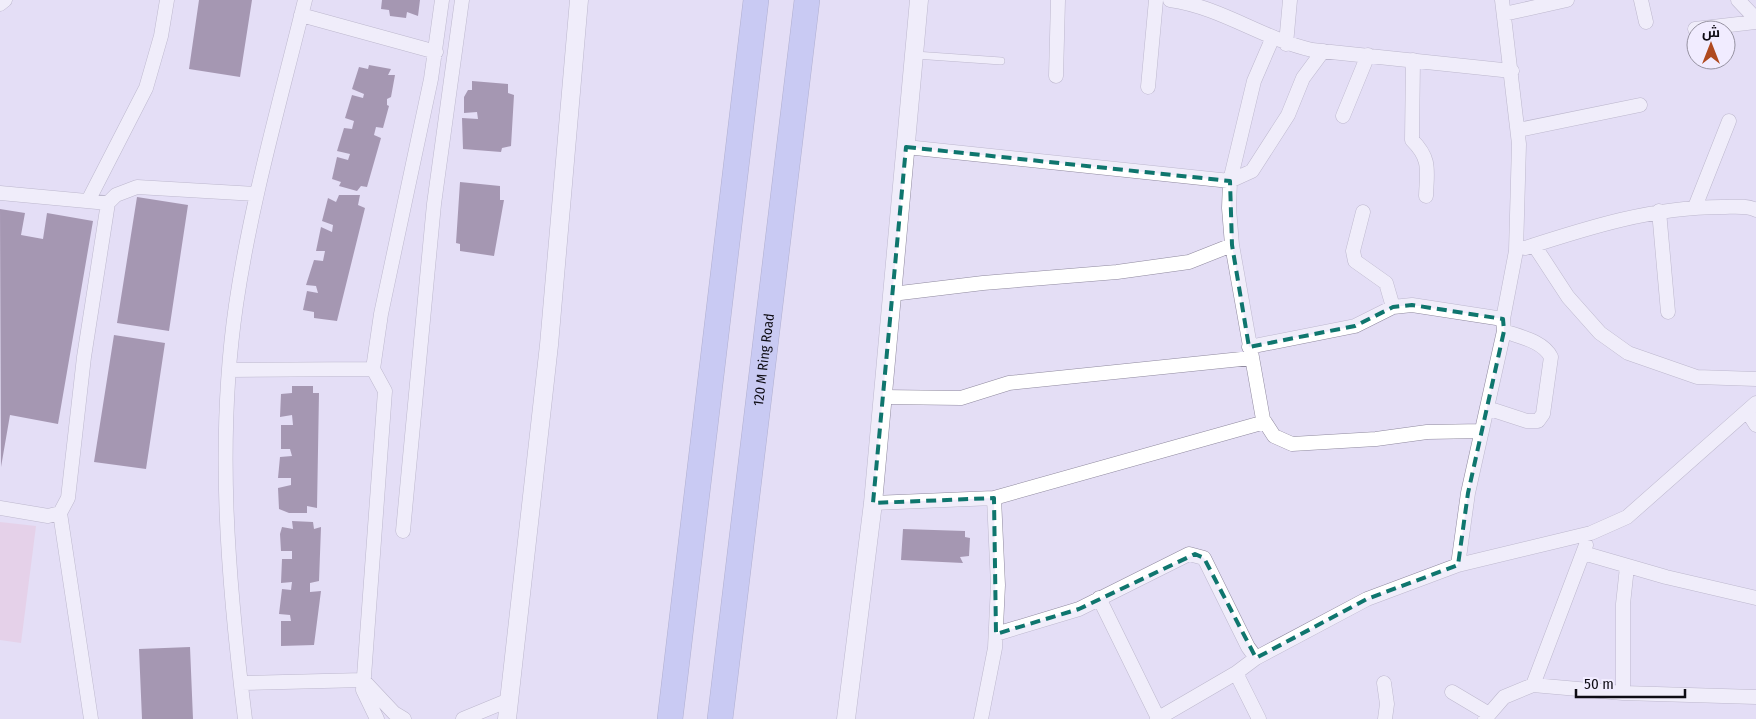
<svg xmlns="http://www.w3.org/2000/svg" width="1756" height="719" font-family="'Fira Sans Condensed',Cairo,sans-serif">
  <rect width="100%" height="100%" fill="#e4def5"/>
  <path fill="#e6c2d9" d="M0 522 36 526 21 643 0 640Z"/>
  <path fill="#5a4161" d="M199 0H252L240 77 189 69Z
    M382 0H420L418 16 407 12 406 18 390 16 389 10 381 9Z
    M369 65 391 69 388 75H395L391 97 387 99V105L389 106 383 128 376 127 374 135 381 138 367 187 361 186 357 191 339 186 341 182 332 179 337 157 348 160 350 154 337 151 344 128 352 129 354 121 345 118 352 95 363 98 364 94 352 89 359 67 368 69Z
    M472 81 508 84V93L514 95 511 146 502 148 501 152 463 149 462 118 478 119 477 112 464 113V97L468 90H472Z
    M460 182 500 186V200H504L494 256 460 251V244L456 243Z
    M339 195H360L358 205 365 208 337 321 314 318V312L303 310 307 291 318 293 316 286 306 285 314 260 323 261 325 251H316L321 227 332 232 333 225 322 221 328 198 336 202Z
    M137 197 188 205 169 331 117 323Z
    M0 209 25 213 21 235 43 239 47 213 93 221 58 424 10 415 1 467Z
    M114 335 165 343 146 469 94 462Z
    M292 386H313V393H319L317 508 307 506V513H289L279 509 278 488 291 485V478H278L280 457 292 456 290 449H281V425H293L292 415 280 417 281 394 292 393Z
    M292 521 313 522 314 529 321 527 319 581 310 583V592L321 591 314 645 281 646V621H291L290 615 279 614 282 589 291 590 292 582 281 583 282 559H292V551H281L280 534 282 527 293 529Z
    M903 529 965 531V537L970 538 969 556 960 557 963 563 901 560Z
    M190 647 193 719H142L139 649Z"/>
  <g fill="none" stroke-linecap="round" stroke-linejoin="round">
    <g stroke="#8f899e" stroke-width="8">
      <path id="service" d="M915 55 1001 61"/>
    </g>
    <g stroke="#8f899e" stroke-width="15">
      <path id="minor" d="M1170 0C1221 7 1263 39 1312 50L1512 71
        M1641 0 1646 22
        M1738 0 1756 19
        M0 4 5 0
        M1504 14 1567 0
        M301 15 436 52
        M1695 29 1756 22
        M1273 37 1254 81 1230 181 1229 208 1232 245 1263 419 1274 436 1292 444 1376 439 1427 432 1482 431
        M1286 44 1290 0
        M1413 60 1412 140C1431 159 1427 170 1426 196
        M1056 76 1058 0
        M1148 87 1156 0
        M1343 116 1368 55
        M1518 130 1640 105
        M906 147 1230 181 1252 171 1288 115 1303 78 1323 51
        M0 193 108 203 116 195 137 187 256 194
        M88 201 146 88 161 36 167 0
        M1695 207 1729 121
        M1659 211 1668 312
        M1363 212 1353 251 1355 261 1386 283 1393 307
        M1534 245 1568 297 1600 333 1628 353 1697 377 1756 379
        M1525 248C1590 227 1653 207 1722 207 1733 207 1747 205 1756 210
        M892 294 983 283 1117 272 1189 262 1232 245
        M1249 347 1355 326 1393 307 1412 305 1503 319
        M373 369 381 314 431 79 442 0
        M229 370 373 369 385 391 363 690 377 719
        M883 397 961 398 1009 383 1251 358
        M1487 408 1527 421H1538L1543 414 1551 357C1543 341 1520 337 1504 331
        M1747 411 1756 425
        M873 503 994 498 1265 422
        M0 508 48 516 60 513 68 498 84 357 108 203
        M60 513 91 719
        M403 531 434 204 462 0
        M1583 553 1666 577 1756 598
        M1458 565 1468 493 1504 331 1503 319 1516 251 1519 144 1502 0
        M1099 598 1158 718
        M996 634 1079 609 1189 554 1204 558 1248 647 1256 658
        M1236 673 1259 719
        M241 683 363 680 394 713 404 719
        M1384 683 1387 704 1385 719
        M1533 685 1586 545
        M1452 692 1489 714
        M1623 693V604L1627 567
        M245 719C228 581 216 443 236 305 251 202 280 102 305 0
        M463 719 509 700
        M981 719 995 648 998 585 994 498
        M1157 719 1236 673 1256 658 1367 599 1458 565 1591 533 1627 517 1756 403
        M1485 719 1504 697 1533 685 1623 693 1756 697"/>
    </g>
    <g stroke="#8f899e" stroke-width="19">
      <path id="tertiary" d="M507 719 549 345 579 0
        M846 719 873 503 919 0"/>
    </g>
    <g stroke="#7377a2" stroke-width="26">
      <g id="motorway">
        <path d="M670 719 756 0"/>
        <path id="s1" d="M720 719 807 0"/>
      </g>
    </g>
    <use href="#service" stroke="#fff" stroke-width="7"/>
    <use href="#minor" stroke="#fff" stroke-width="14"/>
    <use href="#tertiary" stroke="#fff" stroke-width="18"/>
    <use href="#motorway" stroke="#a9b1ef" stroke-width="25"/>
  </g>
  <path d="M0 0H1756V719H0ZM906 147 1230 181 1232 245 1249 347 1355 326 1393 307 1412 305 1503 319 1504 331 1468 493 1458 565 1367 599 1256 658 1204 558 1195 554 1079 609 996 634 994 498 873 503Z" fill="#e4def5" fill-opacity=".55" fill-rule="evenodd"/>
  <path fill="none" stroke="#0f766e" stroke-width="4" stroke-dasharray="10 6" stroke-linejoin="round" d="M906 147 1230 181 1232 245 1249 347 1355 326 1393 307 1412 305 1503 319 1504 331 1468 493 1458 565 1367 599 1256 658 1204 558 1195 554 1079 609 996 634 994 498 873 503Z"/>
  <g text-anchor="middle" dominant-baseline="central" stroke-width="5" stroke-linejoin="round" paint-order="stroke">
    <g font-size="14" fill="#0e0c14" stroke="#f1ecff">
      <text stroke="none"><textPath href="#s1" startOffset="362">120 M Ring Road</textPath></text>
    </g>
  </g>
  <g transform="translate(1711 45)"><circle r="24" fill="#f1ecff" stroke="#9692a1"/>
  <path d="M0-4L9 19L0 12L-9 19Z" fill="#af491f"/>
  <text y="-8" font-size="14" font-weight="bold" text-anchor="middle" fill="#0e0c14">ش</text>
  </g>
  <path d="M1576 689v8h109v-8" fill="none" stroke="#0e0c14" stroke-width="2.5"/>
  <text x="1584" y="689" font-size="15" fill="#0e0c14" stroke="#f1ecff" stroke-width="4" paint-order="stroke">50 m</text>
</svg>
